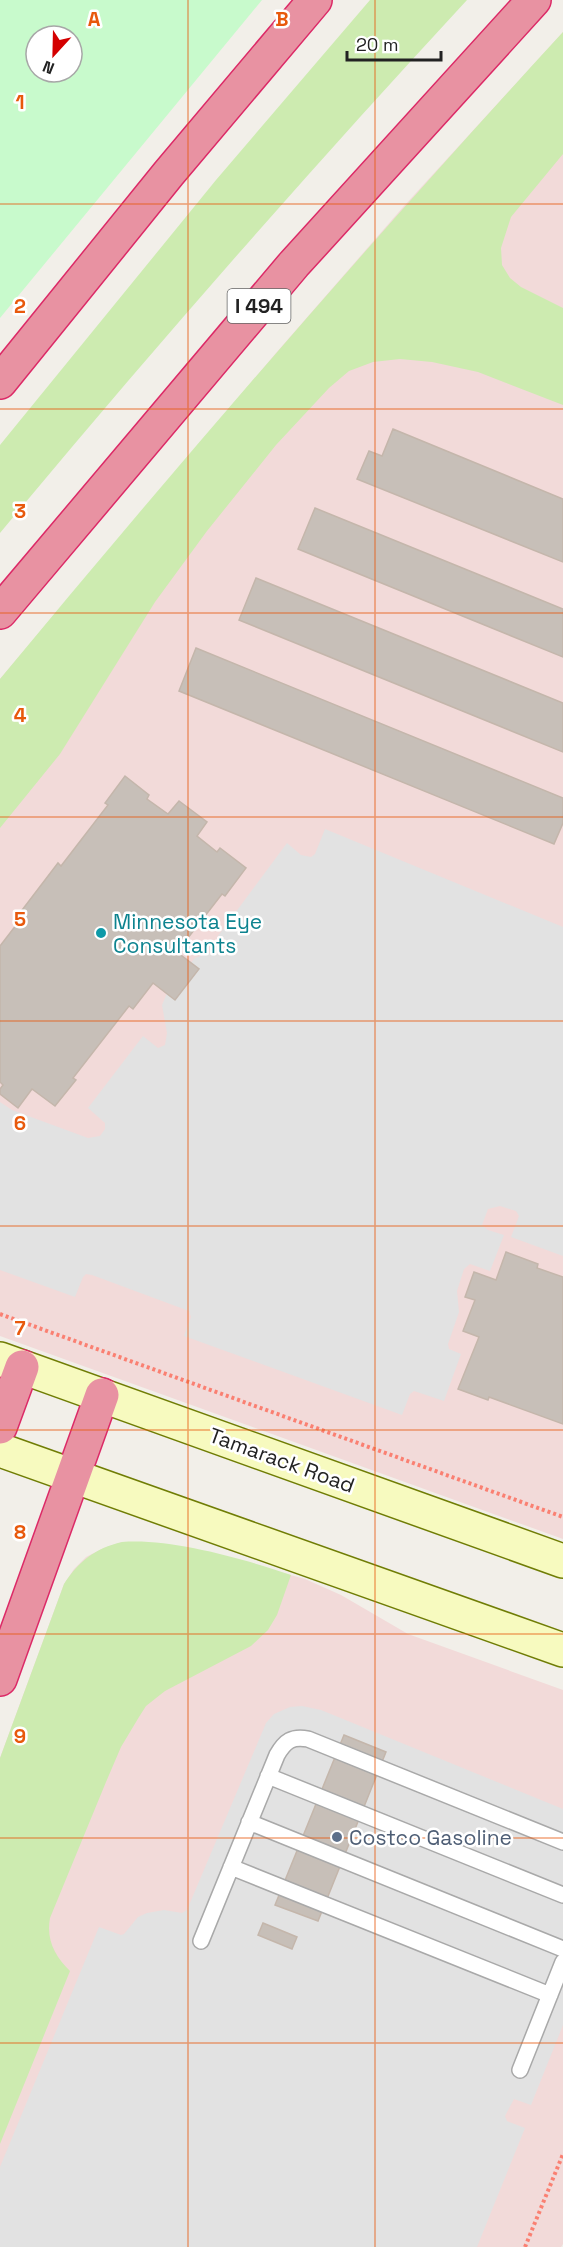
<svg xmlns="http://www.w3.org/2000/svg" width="563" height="2247" font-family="'Space Grotesk',sans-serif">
  <rect width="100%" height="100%" fill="#f2efe9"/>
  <path fill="#f2dad9" d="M563 32V1539L0 1336V679L276 353 404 206Z
    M122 1542H145L211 1553 305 1579 341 1595 408 1634 563 1690V2244L561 2247H0V1758L64 1584 74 1569 86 1557 104 1548Z"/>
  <path fill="#cdebb0" d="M370 0H467C307 173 151 351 0 533V445L216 180Z
    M563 32V154L511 217 501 248 502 265 510 278 521 287 563 308V405L478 372 432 362 400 359 373 362 349 371 329 388 276 445 207 531 155 602 60 754 0 828V679C182 459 369 243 563 32Z
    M122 1542C170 1538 245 1559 291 1575L277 1615 268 1630 251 1646 165 1691 146 1706 139 1717 121 1747 106 1782 50 1918C46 1940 55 1956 70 1971L0 2144V1758L64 1584C78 1562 95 1548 122 1542Z"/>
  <path fill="#c8facc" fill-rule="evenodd" d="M0 0H262L0 318ZM36 36H72V72H36Z"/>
  <path fill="#e2e2e2" d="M325 829 563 927V1256L511 1237 519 1216 516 1211 500 1206 488 1209 482 1225 488 1230 504 1235 490 1271 470 1264 464 1269 457 1291 459 1312 448 1344 449 1349 461 1354 444 1401 414 1391 410 1394 402 1415 184 1336 191 1317 189 1311 92 1275 86 1274 83 1277 75 1297 0 1270V1102L12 1110 88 1138 100 1136 105 1129V1123L88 1108 143 1036 158 1048 165 1045 167 1033 162 1005 170 986 195 958 212 952H231V946L218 936 287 843 301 855 311 857 315 854Z
    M302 1706 321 1710 563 1809V2025L531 2105 514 2099 505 2116 507 2121 525 2128 477 2247H0V2167L99 1927 121 1935 124 1934 138 1917 147 1913 164 1910 182 1913 187 1910 266 1723 274 1714 290 1707Z"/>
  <path fill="#c7bfb8" stroke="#c4b6ab" stroke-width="1.5" d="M393 429 563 499V562L357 479 369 451 382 456Z
    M315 508 563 609V657L298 549Z
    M256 578 563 703V752L239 620Z
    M196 648 563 798V823L554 844 179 691Z
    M125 776 149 795 147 799 168 814 179 801 207 822 197 836 217 852 220 848 246 868 225 896 222 894 177 952 199 969 175 1000 153 983 133 1009 129 1006 73 1078 76 1080 55 1106 32 1089 18 1108 0 1094V1089L3 1085 0 1082V946L20 920 16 918 58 863 61 866 108 805 105 803Z
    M506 1252 538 1264 537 1268 563 1277V1424L489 1397 488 1400 458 1389 479 1337 463 1331 475 1300 465 1297 474 1272 496 1280Z
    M344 1735 386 1752 318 1921 275 1905Z
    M263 1923 297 1937 292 1949 258 1935Z"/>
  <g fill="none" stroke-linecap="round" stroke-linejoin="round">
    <g stroke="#a9a9a9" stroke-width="18">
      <path id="lane" d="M268 1776 563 1895
        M249 1822 563 1949
        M231 1867 550 1995
        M201 1941 277 1755C285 1741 292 1736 308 1739L563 1842
        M520 2070 563 1962"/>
    </g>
    <g stroke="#707d05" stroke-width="36">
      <path id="secondary" d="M0 1359 563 1561
        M0 1450 563 1650"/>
    </g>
    <g stroke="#dc2a67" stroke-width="36">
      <path id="highway" d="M0 382 169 173 315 0
        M0 612 294 264 534 0
        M0 1427 22 1367
        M0 1679 102 1395"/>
    </g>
    <path stroke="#fa8072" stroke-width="4" stroke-dasharray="3 3" stroke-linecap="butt" d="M0 1314 563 1517
      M525 2247 563 2154"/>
    <use href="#lane" stroke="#fff" stroke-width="15"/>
    <use href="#secondary" stroke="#f7fabf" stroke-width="33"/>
    <use href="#highway" stroke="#e892a2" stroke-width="33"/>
  </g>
  <path fill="none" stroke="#e8590c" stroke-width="1.5" stroke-opacity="0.55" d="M188 0V2247M375 0V2247M0 204H563M0 409H563M0 613H563M0 817H563M0 1021H563M0 1226H563M0 1430H563M0 1634H563M0 1838H563M0 2043H563"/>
  <circle fill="#0f9aa8" stroke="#fff" stroke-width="2" cx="101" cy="933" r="6"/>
  <circle fill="#5c6f8a" stroke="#fff" stroke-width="2" cx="337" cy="1837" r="6"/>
  <g text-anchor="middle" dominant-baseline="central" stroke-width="5" stroke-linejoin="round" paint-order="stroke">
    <rect fill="#fff" stroke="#646464" stroke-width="1.5" x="227.5" y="289" width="63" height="34" rx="4.5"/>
    <g font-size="20" font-weight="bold" fill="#222">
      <text x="259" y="306">I 494</text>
    </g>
    <g font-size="21" fill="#0d838f" stroke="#fff" text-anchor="start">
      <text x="113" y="921">Minnesota Eye<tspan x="113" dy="24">Consultants</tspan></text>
    </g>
    <g font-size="21" fill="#222" stroke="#fff">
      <text transform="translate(282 1460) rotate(20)">Tamarack Road</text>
    </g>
    <g font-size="21" fill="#4e5e75" stroke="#fff" text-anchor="start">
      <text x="349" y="1837">Costco Gasoline</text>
    </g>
  </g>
  <g font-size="20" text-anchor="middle" font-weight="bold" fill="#e8590c" stroke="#fff" stroke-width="5" stroke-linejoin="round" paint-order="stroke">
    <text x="94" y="26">A</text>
    <text x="282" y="26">B</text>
    <text x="20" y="109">1</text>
    <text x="20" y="313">2</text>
    <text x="20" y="518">3</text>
    <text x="20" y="722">4</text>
    <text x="20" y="926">5</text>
    <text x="20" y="1130">6</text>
    <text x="20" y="1335">7</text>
    <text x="20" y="1539">8</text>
    <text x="20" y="1743">9</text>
  </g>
  <g transform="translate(54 54) rotate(202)"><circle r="28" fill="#ffffff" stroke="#a7a7a7" stroke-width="1.5"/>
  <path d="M0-4.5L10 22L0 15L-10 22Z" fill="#d40000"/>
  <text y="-9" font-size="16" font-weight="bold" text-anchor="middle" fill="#222222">N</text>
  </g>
  <path d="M347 51v9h94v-9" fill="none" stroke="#222222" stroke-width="3"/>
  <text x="356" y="51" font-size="18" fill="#222222" stroke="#ffffff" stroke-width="4.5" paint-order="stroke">20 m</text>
</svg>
